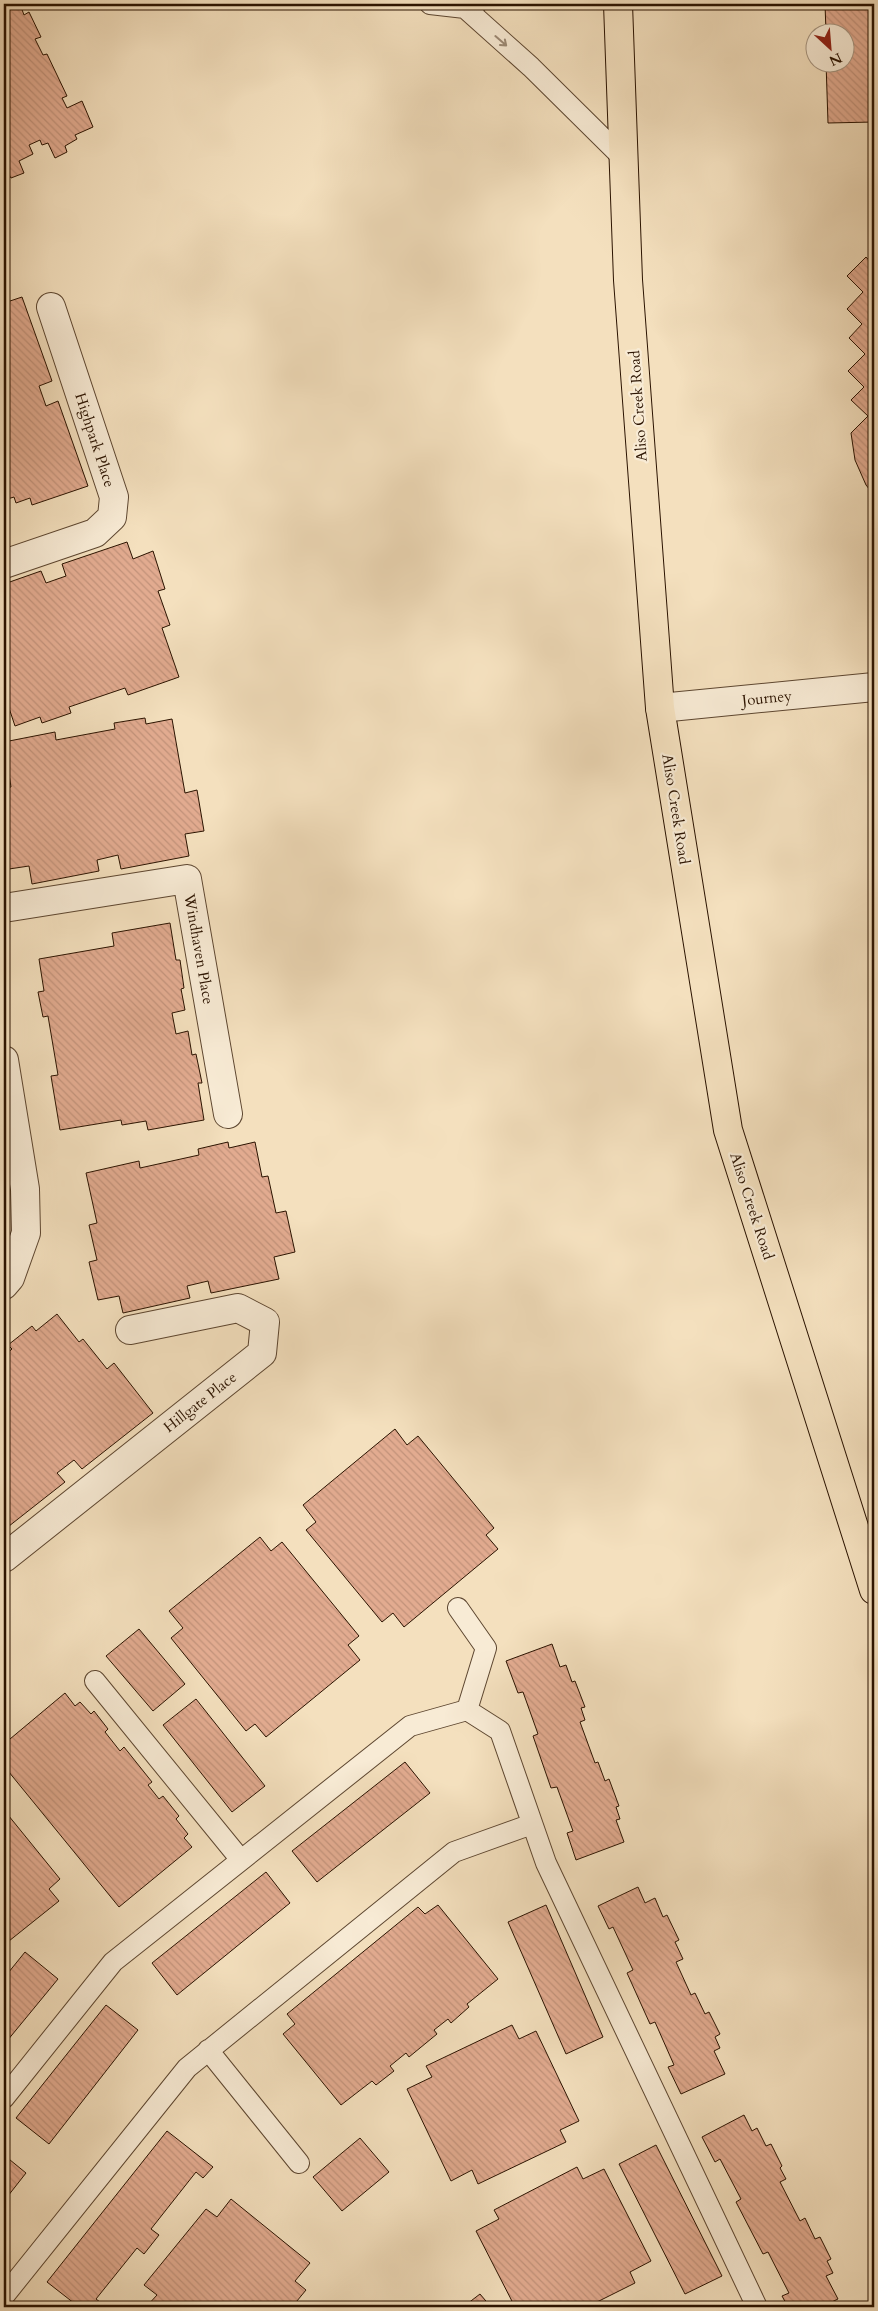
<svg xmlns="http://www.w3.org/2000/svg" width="878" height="2311" font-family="Cardo,serif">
  <defs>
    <pattern id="building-back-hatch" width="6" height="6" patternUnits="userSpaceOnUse" patternTransform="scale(1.25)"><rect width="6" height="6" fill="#e2ab90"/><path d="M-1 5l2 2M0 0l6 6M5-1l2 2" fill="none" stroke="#c2927a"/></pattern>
  </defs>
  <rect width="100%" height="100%" fill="#f4e0be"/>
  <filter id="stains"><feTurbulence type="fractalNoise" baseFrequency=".004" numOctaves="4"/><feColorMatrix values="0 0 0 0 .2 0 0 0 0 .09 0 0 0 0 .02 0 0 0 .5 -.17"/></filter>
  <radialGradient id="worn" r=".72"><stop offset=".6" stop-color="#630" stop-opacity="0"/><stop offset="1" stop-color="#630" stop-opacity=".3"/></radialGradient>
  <path fill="url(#building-back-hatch)" stroke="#2b1300" d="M4 4H27L21 7 24 15 29 12 41 37 35 39 43 55 47 54 67 96 62 98 67 108 82 101 93 127 75 135 77 139 65 146 67 152 55 158 48 143 42 145 40 140 29 145 33 154 19 161 24 173 11 178 4 167Z
    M825 4H874V122L828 123 826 62H846V32H826Z
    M866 257 874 266V495L866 485 855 460 851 433 868 416 851 400 864 387 848 371 865 354 849 338 862 324 847 309 863 292 847 276Z
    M22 297 52 381 39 386 46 406 58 401 88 486 32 505 30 498 16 503 14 497 4 500V303Z
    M127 542 133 559 153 551 165 589 158 591 170 625 162 628 179 677 128 695 125 688 69 707 71 713 42 723 40 717 15 726 4 693V584L41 571 46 583 66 576 62 564Z
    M145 718 146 724 172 719 185 793 197 790 204 831 185 834 189 856 121 869 118 855 97 860 99 871 32 884 29 866 9 869 4 839V810L7 809 4 788 11 787 4 742 55 732 56 740 115 729 114 723Z
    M170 923 176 960H180L184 988 181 989 185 1010 172 1013 176 1034 188 1031 192 1055 196 1054 202 1083H198L204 1120 148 1130 146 1121 122 1125 121 1120 60 1130 51 1076 58 1075 48 1016 43 1017 38 992 44 991 39 959 114 946 112 933Z
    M228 1142 229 1148 255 1142 262 1177 268 1176 276 1213 286 1211 295 1252 274 1257 279 1279 211 1293 208 1281 187 1286 190 1298 123 1313 119 1296 98 1300 89 1262 97 1260 89 1225 97 1223 86 1173 139 1161 140 1168 199 1155 198 1149Z
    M57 1314 79 1342 83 1339 107 1369 114 1363 153 1413 82 1469 74 1460 57 1473 65 1482 4 1530V1356L12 1349 8 1345 32 1326 36 1331Z
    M395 1429 407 1445 418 1436 494 1528 486 1535 498 1549 404 1627 393 1613 382 1622 306 1530 316 1522 303 1505Z
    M260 1537 271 1551 282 1542 359 1636 348 1645 360 1660 266 1737 255 1724 246 1731 171 1638 183 1628 169 1611Z
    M139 1629 185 1684 153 1711 106 1656Z
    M552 1644 560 1667 566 1665 572 1682 575 1681 585 1707 581 1708 585 1720 580 1722 595 1763 598 1762 605 1781 609 1779 619 1806 616 1807 620 1819 616 1820 624 1842 576 1860 567 1833 573 1831 557 1787 551 1788 533 1736 538 1734 523 1692 518 1693 506 1661Z
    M65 1693 75 1706 80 1702 91 1714 94 1711 108 1729 105 1732 120 1751 124 1747 152 1782 148 1785 159 1799 163 1796 179 1816 176 1819 188 1834 184 1838 192 1847 119 1907 4 1766V1744Z
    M196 1699 265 1786 232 1812 163 1725Z
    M405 1762 430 1793 317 1882 292 1851Z
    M4 1810 60 1879 49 1889 59 1901 4 1945Z
    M266 1872 290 1903 177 1995 152 1963Z
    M638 1887 645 1903 655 1898 663 1917 667 1915 679 1940 675 1942 683 1959 676 1962 691 1995 695 1993 705 2014 709 2012 720 2034 715 2037 720 2048 714 2051 725 2074 681 2094 668 2067 674 2065 655 2022 650 2024 627 1973 633 1970 613 1927 609 1929 598 1906Z
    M438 1905 498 1979 467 2004 469 2007 451 2023 448 2019 434 2030 437 2034 409 2057 406 2053 390 2066 394 2071 376 2085 372 2081 341 2105 283 2034 295 2024 287 2014 418 1907 425 1914Z
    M546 1905 603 2037 566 2054 508 1922Z
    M25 1952 58 1979 7 2041 4 2039V1978Z
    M106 2005 138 2030 49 2144 16 2118Z
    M512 2025 519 2039 536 2031 579 2121 560 2130 566 2142 478 2184 472 2170 451 2181 407 2089 432 2077 426 2066Z
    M744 2115 752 2131 757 2128 766 2146 771 2144 782 2166 780 2168 786 2179 780 2182 800 2221 805 2218 815 2239 820 2237 831 2259 827 2261 833 2273 826 2276 838 2299 821 2307H788L782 2296 789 2293 768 2252 763 2254 736 2202 741 2199 720 2159 715 2162 702 2137Z
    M167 2131 213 2167 203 2178 196 2172 151 2229 159 2235 144 2254 137 2248 96 2299 104 2305 102 2307H79L47 2282Z
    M360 2138 389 2172 342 2211 313 2177Z
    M656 2145 722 2276 685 2294 619 2164Z
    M4 2155 26 2173 4 2201Z
    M577 2167 583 2179 604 2169 651 2261 630 2272 635 2283 587 2307H515L476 2231 499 2219 494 2210Z
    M231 2199 310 2263 295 2281 306 2290 292 2307H146L157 2295 144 2285 206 2209 217 2217Z
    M480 2294 491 2307H463Z"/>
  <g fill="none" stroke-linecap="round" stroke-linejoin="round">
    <g stroke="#5d4630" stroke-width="22">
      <path id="service" d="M430 4 465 8 476 4
        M465 8 531 67 624 159
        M458 1608 486 1648 467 1710
        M95 1681 241 1860
        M208 2050 299 2163
        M4 2098 113 1962 410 1726 467 1710 500 1731 546 1863 757 2307
        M4 2296 187 2068 454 1852 532 1824"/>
    </g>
    <g stroke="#5d4630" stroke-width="30">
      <path id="minor" d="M4 564 95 533 112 517 114 497 51 307
        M4 908 187 879 228 1114
        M4 1060 25 1189 26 1233 10 1278 4 1285
        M4 1558 262 1353 265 1322 238 1308 130 1330"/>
    </g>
    <g stroke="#5d4630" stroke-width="30">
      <path id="tertiary" d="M660 708 874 687"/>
    </g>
    <g stroke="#2b1300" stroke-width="30">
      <path id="primary" d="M618 4 628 280 660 708 728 1130 874 1590"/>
    </g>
    <use href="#service" stroke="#f8ebd5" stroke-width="20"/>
    <use href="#minor" stroke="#f8ebd5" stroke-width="28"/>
    <use href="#tertiary" stroke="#f8ebd5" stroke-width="28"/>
    <use href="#primary" stroke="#f4e0be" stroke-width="28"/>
  </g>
  <defs><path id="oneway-shaft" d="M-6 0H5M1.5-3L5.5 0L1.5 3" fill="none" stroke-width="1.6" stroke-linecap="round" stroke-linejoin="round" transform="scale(1.25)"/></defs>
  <use stroke="#9c8a75" href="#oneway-shaft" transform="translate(501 41) rotate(41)"/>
  <g text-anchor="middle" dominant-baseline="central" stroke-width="4.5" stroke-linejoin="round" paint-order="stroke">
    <g font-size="15" fill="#2b1300" stroke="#f8ebd5">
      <text transform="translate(638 406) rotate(-94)">Aliso Creek Road</text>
      <text transform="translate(95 440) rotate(72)">Highpark Place</text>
      <text transform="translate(767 698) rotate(-6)">Journey</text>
      <text transform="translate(676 809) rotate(81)">Aliso Creek Road</text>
      <text transform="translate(199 949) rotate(80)">Windhaven Place</text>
      <text transform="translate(752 1206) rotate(72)">Aliso Creek Road</text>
      <text transform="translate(200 1402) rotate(-38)">Hillgate Place</text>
    </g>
  </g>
  <rect width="878" height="2311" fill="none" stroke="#f4e0be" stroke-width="20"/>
  <rect x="5" y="5" width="868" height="2301" fill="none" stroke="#2b1300" stroke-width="2.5"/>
  <rect x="10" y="10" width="858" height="2291" fill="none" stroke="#2b1300"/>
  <g transform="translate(830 48) rotate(154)"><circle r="24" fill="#f8ebd5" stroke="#a69580"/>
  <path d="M0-4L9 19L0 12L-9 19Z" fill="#8f2418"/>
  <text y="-8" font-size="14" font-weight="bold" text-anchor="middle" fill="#2b1300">N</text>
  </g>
  <rect width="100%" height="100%" filter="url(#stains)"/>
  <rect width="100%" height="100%" fill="url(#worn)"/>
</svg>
